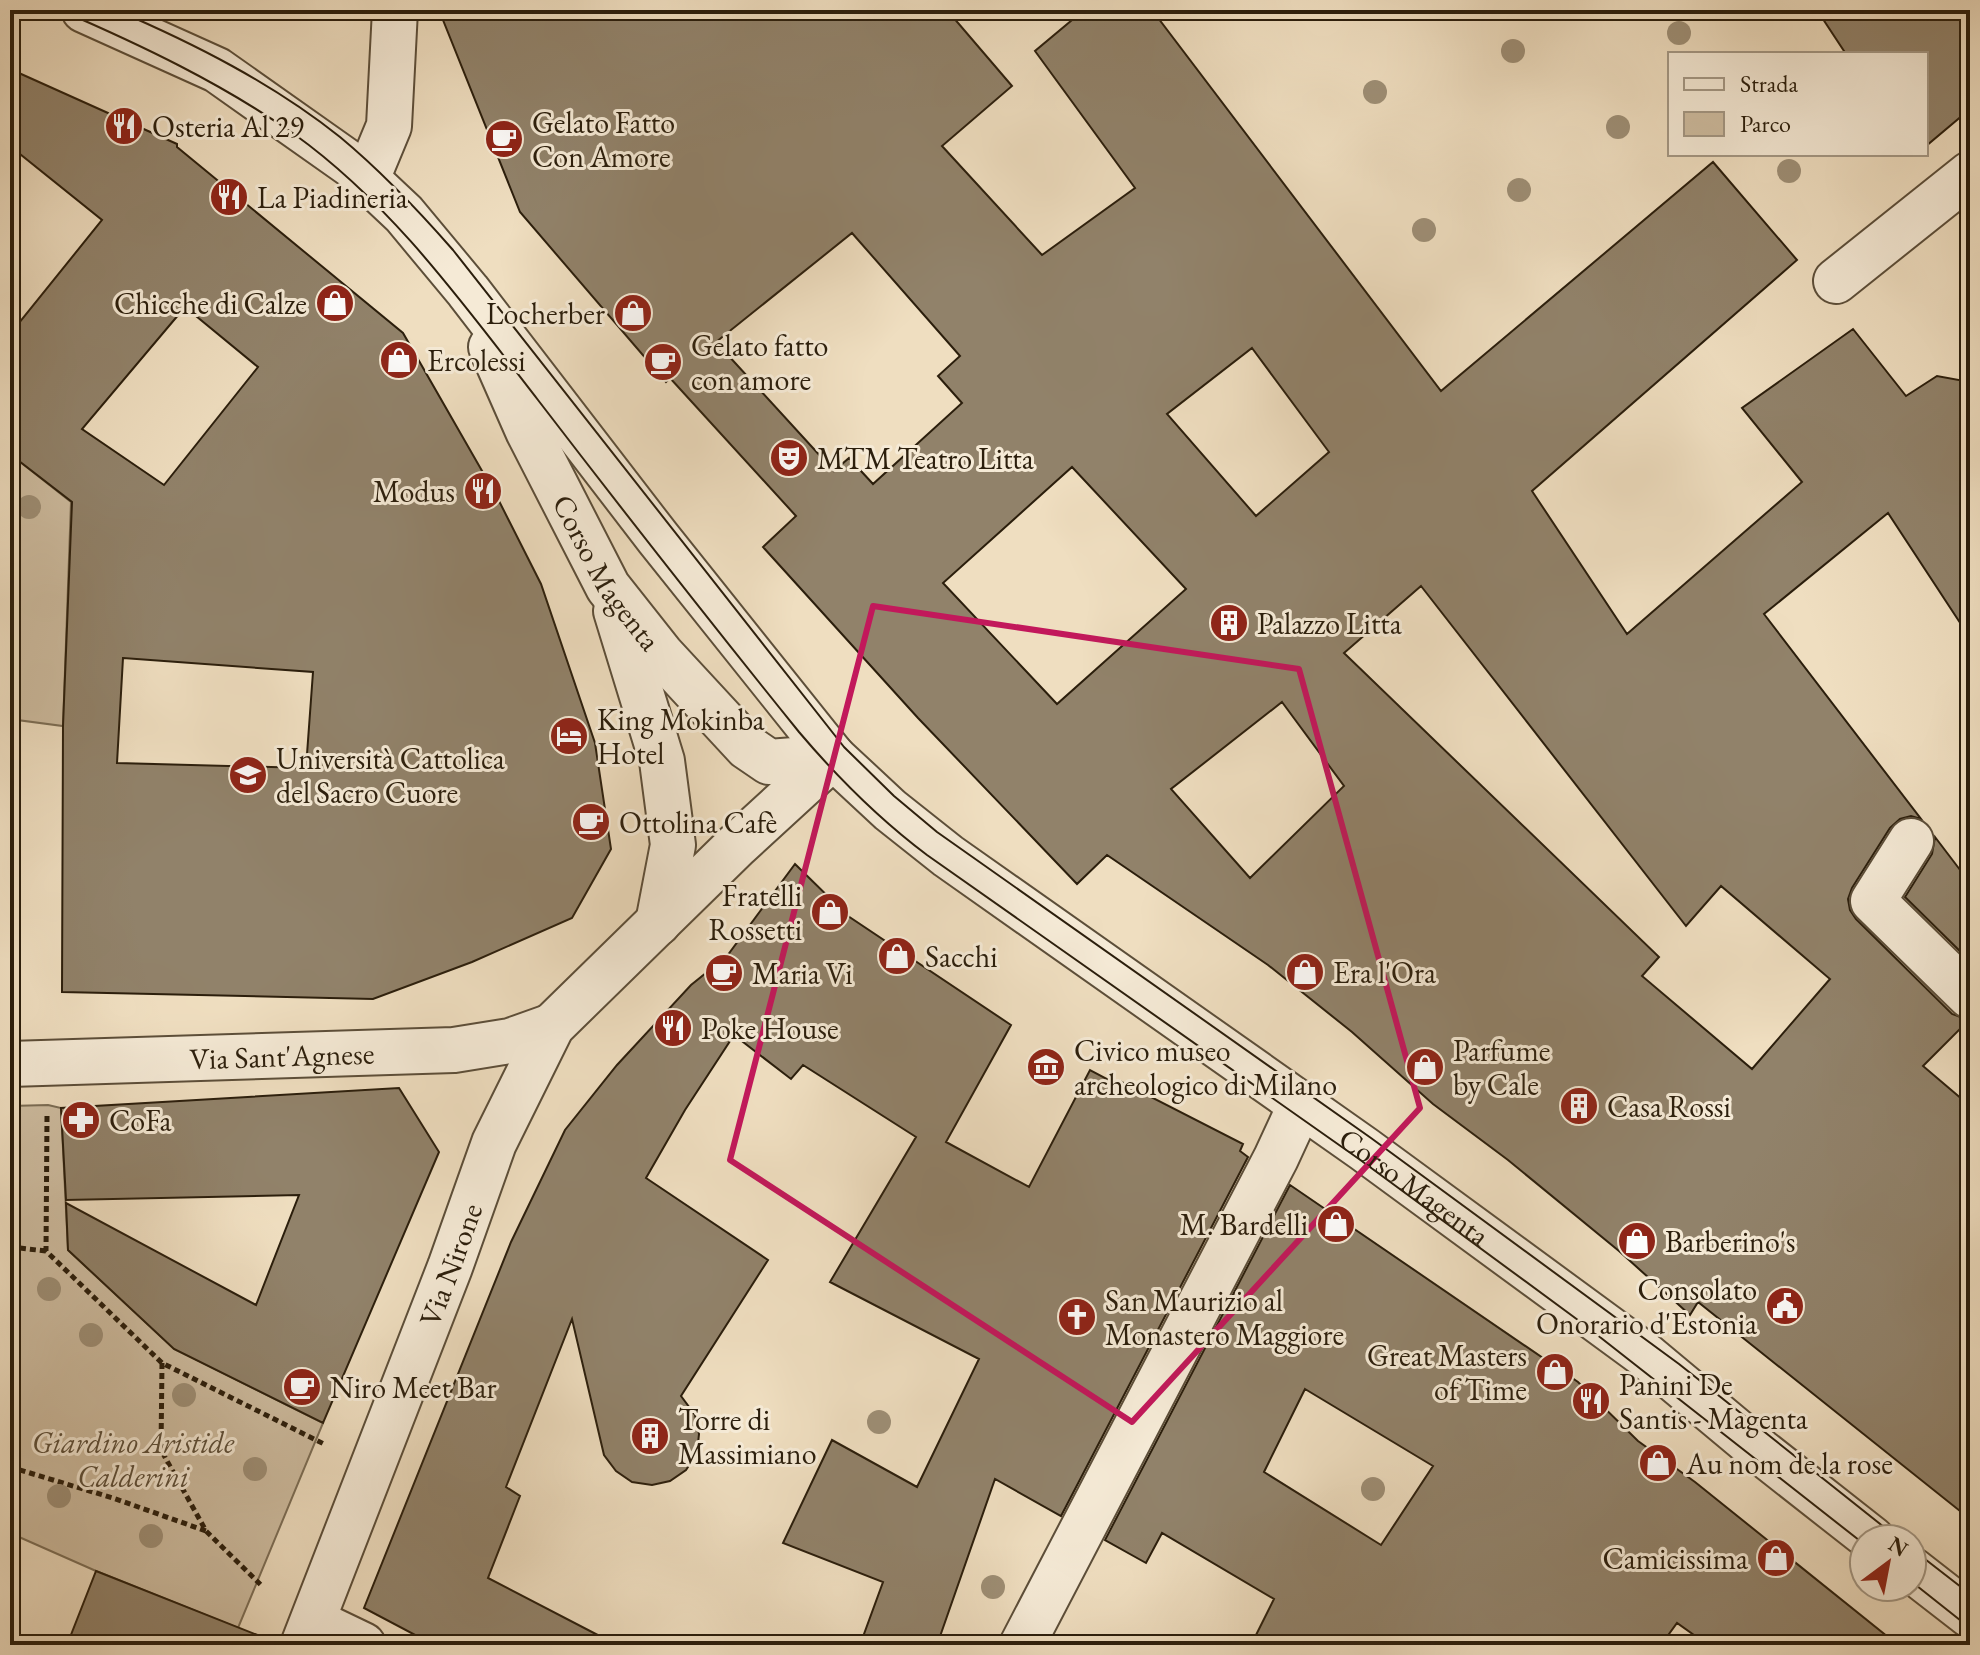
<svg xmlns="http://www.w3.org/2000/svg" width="1980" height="1655" font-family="'EB Garamond',serif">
  <rect width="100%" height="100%" fill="#efdec0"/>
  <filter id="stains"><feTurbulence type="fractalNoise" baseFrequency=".0025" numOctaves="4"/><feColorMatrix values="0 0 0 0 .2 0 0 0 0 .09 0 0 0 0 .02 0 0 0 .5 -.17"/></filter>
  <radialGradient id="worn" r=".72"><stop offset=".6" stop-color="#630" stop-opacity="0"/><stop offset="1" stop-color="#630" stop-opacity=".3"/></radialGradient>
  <path fill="#cebda1" stroke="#7c6e56" stroke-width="2" d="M10 454 71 502 63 726 10 719Z
    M48 1105 61 1108 68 1250 174 1349 323 1423 238 1628 96 1571 10 1533V1106Z"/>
  <path fill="#91826a" stroke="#2b1e0c" stroke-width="2" fill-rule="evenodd" d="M439 10H947L1012 86 942 146 1042 255 1135 188 1035 51 1084 10H1152L1441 391 1713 162 1797 260 1532 491 1627 634 1802 482 1742 408 1853 329 1906 396 1937 376 1970 382V638L1888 513 1764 614 1921 819 1911 816 1900 819 1890 828 1852 888 1848 899 1850 910 1856 919 1952 1014 1969 1020 1923 1066 1970 1106V1519L1698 1302 1690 1315 1619 1251 1508 1160 1433 1104 1352 1032 1268 965 1107 855 1077 884 918 718 763 547 796 516 670 378 666 382 520 212ZM852 233 960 356 938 376 962 403 873 484 849 458 834 471 716 342ZM1252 348 1329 452 1256 516 1167 414ZM1072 467 1186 589 1057 704 943 583ZM1421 586 1686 926 1721 886 1830 979 1752 1069 1642 976 1659 957 1344 653ZM1282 702 1344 786 1250 878 1171 789Z
    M1817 10H1970V109L1926 146V54H1846Z
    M10 69 177 144V147L403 333 497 497 541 584 595 743 611 849 572 918 472 962 373 999 62 992 63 726 72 502 10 454V334L102 220 10 146ZM185 307 258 367 164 485 82 429ZM123 658 313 672 306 768 117 763Z
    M1935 837 1970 883V961L1905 897 1932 854Z
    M795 864 848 916 1011 1025 946 1142 1029 1187 1090 1070 1118 1085 1120 1081 1243 1144 1240 1151 1248 1157 1061 1516 995 1479 937 1645H860L883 1582 783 1543 832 1440 917 1487 979 1359 830 1282 916 1137 803 1065 791 1079 734 1035 685 1110 646 1178 768 1260 681 1396 695 1415 699 1434 697 1453 686 1470 670 1481 652 1485 632 1482 616 1471 604 1455 572 1319 506 1487 520 1496 488 1578 617 1645H434L364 1608 511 1242 565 1130 617 1065 691 985 727 956Z
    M399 1088 439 1152 323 1423 174 1349 68 1250 66 1203 256 1305 299 1195 66 1200 61 1108Z
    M1290 1185 1578 1382 1638 1441 1695 1482 1898 1645H1708L1677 1623 1661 1645H1251L1274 1599 1162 1533 1146 1563 1105 1540ZM1305 1389 1433 1466 1381 1545 1264 1472Z
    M96 1571 275 1642V1645H67Z"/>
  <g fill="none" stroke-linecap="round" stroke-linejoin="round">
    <g stroke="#5c4e39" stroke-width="48">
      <g id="minor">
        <path id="s1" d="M84 10 217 70 353 166 404 214 468 291 658 538 833 757 890 810 948 856 1364 1149 1645 1355 1760 1451 1872 1539"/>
        <path d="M367 179 389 126 395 10"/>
        <path d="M1836 281 1970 174"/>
        <path id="s2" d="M491 347 528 431 608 587 661 654 747 747 769 762 833 757"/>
        <path d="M616 611 662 761 673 845 658 923"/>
        <path d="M1911 841 1873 901 1970 996"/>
        <path id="s3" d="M10 1064 454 1050 510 1041 552 1026"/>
        <path d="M1912 1570 1970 1615"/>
        <path d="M313 1621 363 1645"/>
        <path id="s4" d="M303 1645 450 1267 494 1143 552 1026 736 846 833 757"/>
        <path d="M1022 1645 1276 1158 1300 1106"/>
      </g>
    </g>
    <path stroke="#2b1e0c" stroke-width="5" stroke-dasharray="6 4" stroke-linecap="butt" d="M47 1116 46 1251 162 1363 324 1444
      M10 1247 46 1251
      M162 1363 161 1450 206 1531 263 1587
      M10 1467 113 1498 206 1531"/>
    <use href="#minor" stroke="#f5ead6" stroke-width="44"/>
    <path stroke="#2b1e0c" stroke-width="2" d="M60 10C141 45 221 83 294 134 393 205 464 305 538 400 624 512 711 623 799 732 838 778 879 819 927 855L1359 1159 1582 1323 1864 1544
      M116 10C195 44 272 83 340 137 381 171 418 210 453 250L844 747 894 796 937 832 1371 1138 1679 1364 1899 1539
      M1912 1549 1970 1594
      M1912 1582 1970 1628"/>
  </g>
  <g fill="#9e8f76">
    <circle cx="1679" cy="33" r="12"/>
    <circle cx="1513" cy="51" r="12"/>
    <circle cx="1375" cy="92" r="12"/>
    <circle cx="1618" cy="127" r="12"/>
    <circle cx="1789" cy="171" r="12"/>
    <circle cx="1519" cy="190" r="12"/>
    <circle cx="1424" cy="230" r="12"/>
    <circle cx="29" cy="507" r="12"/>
    <circle cx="49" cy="1289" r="12"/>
    <circle cx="91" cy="1335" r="12"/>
    <circle cx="184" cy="1395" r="12"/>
    <circle cx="879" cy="1422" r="12"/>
    <circle cx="255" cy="1469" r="12"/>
    <circle cx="1373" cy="1489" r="12"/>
    <circle cx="59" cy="1496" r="12"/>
    <circle cx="151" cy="1536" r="12"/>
    <circle cx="993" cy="1587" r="12"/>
  </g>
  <path fill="none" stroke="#c2185b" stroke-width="6" stroke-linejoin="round" d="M873 606 1299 669 1420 1108 1132 1422 730 1160Z"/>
  <defs>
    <g id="restaurant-disc" transform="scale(2)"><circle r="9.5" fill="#8f2418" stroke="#f5ead6"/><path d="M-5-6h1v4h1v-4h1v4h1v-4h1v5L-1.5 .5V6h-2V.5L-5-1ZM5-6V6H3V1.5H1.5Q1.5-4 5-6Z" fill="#fff"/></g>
    <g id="cafe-disc" transform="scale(2)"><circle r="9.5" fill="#8f2418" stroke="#f5ead6"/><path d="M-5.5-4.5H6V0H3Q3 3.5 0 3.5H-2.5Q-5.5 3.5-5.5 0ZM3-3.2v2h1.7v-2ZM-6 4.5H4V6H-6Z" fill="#fff"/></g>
    <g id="shop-disc" transform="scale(2)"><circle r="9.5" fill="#8f2418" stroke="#f5ead6"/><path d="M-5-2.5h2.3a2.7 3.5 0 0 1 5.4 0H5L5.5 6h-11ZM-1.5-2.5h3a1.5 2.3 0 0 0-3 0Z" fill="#fff"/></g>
    <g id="theatre-disc" transform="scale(2)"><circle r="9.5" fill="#8f2418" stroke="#f5ead6"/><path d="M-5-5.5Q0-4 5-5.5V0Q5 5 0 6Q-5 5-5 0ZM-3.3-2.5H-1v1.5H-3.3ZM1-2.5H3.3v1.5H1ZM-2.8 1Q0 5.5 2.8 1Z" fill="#fff"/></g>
    <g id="building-disc" transform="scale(2)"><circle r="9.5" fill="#8f2418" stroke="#f5ead6"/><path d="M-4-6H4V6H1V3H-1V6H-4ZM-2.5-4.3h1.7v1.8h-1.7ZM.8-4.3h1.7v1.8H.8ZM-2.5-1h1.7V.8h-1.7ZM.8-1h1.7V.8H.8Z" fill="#fff"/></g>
    <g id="hotel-disc" transform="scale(2)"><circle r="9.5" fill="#8f2418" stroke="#f5ead6"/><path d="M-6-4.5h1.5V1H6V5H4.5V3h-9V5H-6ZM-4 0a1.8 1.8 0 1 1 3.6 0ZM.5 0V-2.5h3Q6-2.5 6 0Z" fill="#fff"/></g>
    <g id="university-disc" transform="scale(2)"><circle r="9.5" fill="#8f2418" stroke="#f5ead6"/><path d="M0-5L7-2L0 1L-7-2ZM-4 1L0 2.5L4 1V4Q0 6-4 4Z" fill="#fff"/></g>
    <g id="museum-disc" transform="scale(2)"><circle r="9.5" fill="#8f2418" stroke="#f5ead6"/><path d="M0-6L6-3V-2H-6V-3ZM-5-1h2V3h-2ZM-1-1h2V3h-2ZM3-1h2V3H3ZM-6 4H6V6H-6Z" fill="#fff"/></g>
    <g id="pharmacy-disc" transform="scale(2)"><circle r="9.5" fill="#8f2418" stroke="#f5ead6"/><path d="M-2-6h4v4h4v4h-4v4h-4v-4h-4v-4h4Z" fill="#fff"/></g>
    <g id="civic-disc" transform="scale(2)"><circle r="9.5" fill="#8f2418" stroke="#f5ead6"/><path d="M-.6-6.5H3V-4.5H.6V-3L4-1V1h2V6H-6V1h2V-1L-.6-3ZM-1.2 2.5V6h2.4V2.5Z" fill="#fff"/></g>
    <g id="church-disc" transform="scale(2)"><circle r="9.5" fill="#8f2418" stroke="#f5ead6"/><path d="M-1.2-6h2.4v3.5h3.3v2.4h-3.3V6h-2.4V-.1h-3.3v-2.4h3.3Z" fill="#fff"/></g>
  </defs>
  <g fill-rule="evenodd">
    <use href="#restaurant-disc" x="124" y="126"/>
    <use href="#cafe-disc" x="504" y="139"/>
    <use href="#restaurant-disc" x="229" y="197"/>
    <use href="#shop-disc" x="335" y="303"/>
    <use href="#shop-disc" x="633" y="313"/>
    <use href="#shop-disc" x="399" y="360"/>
    <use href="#cafe-disc" x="663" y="362"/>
    <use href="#theatre-disc" x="789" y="458"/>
    <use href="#restaurant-disc" x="483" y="491"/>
    <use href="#building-disc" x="1229" y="623"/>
    <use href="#hotel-disc" x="569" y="736"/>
    <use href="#university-disc" x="248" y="775"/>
    <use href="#cafe-disc" x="591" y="822"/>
    <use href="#shop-disc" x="830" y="912"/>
    <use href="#shop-disc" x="897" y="956"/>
    <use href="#shop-disc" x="1305" y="972"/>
    <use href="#cafe-disc" x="724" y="973"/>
    <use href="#restaurant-disc" x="673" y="1028"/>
    <use href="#museum-disc" x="1046" y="1067"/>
    <use href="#shop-disc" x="1425" y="1067"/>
    <use href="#building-disc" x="1579" y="1106"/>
    <use href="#pharmacy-disc" x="81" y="1120"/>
    <use href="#shop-disc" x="1336" y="1224"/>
    <use href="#shop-disc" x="1637" y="1241"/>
    <use href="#civic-disc" x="1785" y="1306"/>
    <use href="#church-disc" x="1077" y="1317"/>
    <use href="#shop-disc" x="1555" y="1372"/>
    <use href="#cafe-disc" x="302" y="1387"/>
    <use href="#restaurant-disc" x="1591" y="1401"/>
    <use href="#building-disc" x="650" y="1436"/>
    <use href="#shop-disc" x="1658" y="1463"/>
    <use href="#shop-disc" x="1776" y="1558"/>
  </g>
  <g text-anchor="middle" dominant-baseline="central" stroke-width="6" stroke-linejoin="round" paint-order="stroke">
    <g font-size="30" fill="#2b1e0c" stroke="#f5ead6" text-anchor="start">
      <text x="532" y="122">Gelato Fatto<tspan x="532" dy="34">Con Amore</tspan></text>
      <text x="152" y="126">Osteria Al 29</text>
      <text x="257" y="197">La Piadineria</text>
      <text x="307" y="303" text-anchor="end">Chicche di Calze</text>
      <text x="605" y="313" text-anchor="end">Locherber</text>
      <text x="691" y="345">Gelato fatto<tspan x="691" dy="34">con amore</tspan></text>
      <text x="427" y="360">Ercolessi</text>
      <text x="817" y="458">MTM Teatro Litta</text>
      <text x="455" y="491" text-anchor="end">Modus</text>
      <text x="1257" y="623">Palazzo Litta</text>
      <text x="597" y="719">King Mokinba<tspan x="597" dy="34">Hotel</tspan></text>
      <text x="276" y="758">Università Cattolica<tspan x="276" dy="34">del Sacro Cuore</tspan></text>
      <text x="619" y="822">Ottolina Cafè</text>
      <text x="802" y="895" text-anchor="end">Fratelli<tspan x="802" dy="34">Rossetti</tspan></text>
      <text x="925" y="956">Sacchi</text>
      <text x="1333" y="972">Era l'Ora</text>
      <text x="752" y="973">Maria Vi</text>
      <text x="701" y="1028">Poke House</text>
      <text x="1074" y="1050">Civico museo<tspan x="1074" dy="34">archeologico di Milano</tspan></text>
      <text x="1453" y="1050">Parfume<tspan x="1453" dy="34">by Cale</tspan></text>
      <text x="1607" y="1106">Casa Rossi</text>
      <text x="109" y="1120">CoFa</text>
      <text x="1308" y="1224" text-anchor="end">M. Bardelli</text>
      <text x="1665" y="1241">Barberino's</text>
      <text x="1757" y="1289" text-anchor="end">Consolato<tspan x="1757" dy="34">Onorario d'Estonia</tspan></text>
      <text x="1105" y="1300">San Maurizio al<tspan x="1105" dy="34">Monastero Maggiore</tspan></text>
      <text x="1527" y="1355" text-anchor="end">Great Masters<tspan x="1527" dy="34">of Time</tspan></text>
      <text x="1619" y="1384">Panini De<tspan x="1619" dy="34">Santis - Magenta</tspan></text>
      <text x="330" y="1387">Niro Meet Bar</text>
      <text x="678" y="1419">Torre di<tspan x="678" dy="34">Massimiano</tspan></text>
      <text x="1686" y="1463">Au nom de la rose</text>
      <text x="1748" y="1558" text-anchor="end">Camicissima</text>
    </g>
    <g font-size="30" fill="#2b1e0c" stroke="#f5ead6">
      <text stroke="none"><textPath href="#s2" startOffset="254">Corso Magenta</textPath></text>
      <text stroke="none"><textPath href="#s3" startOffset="272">Via Sant'Agnese</textPath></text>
      <text stroke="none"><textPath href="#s1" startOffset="1798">Corso Magenta</textPath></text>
      <text stroke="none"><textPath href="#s4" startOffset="408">Via Nirone</textPath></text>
    </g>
    <g font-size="30" font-style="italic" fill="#5c4e39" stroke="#f5ead6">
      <text x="133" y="1442">Giardino Aristide<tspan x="133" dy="34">Calderini</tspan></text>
    </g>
  </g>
  <rect width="1980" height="1655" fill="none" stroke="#efdec0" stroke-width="40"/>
  <rect x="12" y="12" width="1956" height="1631" fill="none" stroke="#2b1e0c" stroke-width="4"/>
  <rect x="20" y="20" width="1940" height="1615" fill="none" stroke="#2b1e0c" stroke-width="2"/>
  <rect x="1668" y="52" width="260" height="104" fill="#f5ead6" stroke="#a49885" stroke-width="2"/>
  <rect x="1684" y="78" width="40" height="12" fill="#f5ead6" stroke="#a49885" stroke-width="2"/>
  <text x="1740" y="92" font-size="24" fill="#2b1e0c">Strada</text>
  <rect x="1684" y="112" width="40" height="24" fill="#cebda1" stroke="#a49885" stroke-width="2"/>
  <text x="1740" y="132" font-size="24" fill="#2b1e0c">Parco</text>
  <g transform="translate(1888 1563) rotate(32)"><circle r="38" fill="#f5ead6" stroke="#a49885" stroke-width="2"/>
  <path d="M0-6L14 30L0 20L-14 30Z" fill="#8f2418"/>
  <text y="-12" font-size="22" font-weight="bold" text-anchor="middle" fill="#2b1e0c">N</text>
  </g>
  <rect width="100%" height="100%" filter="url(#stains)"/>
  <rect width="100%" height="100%" fill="url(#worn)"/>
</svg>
